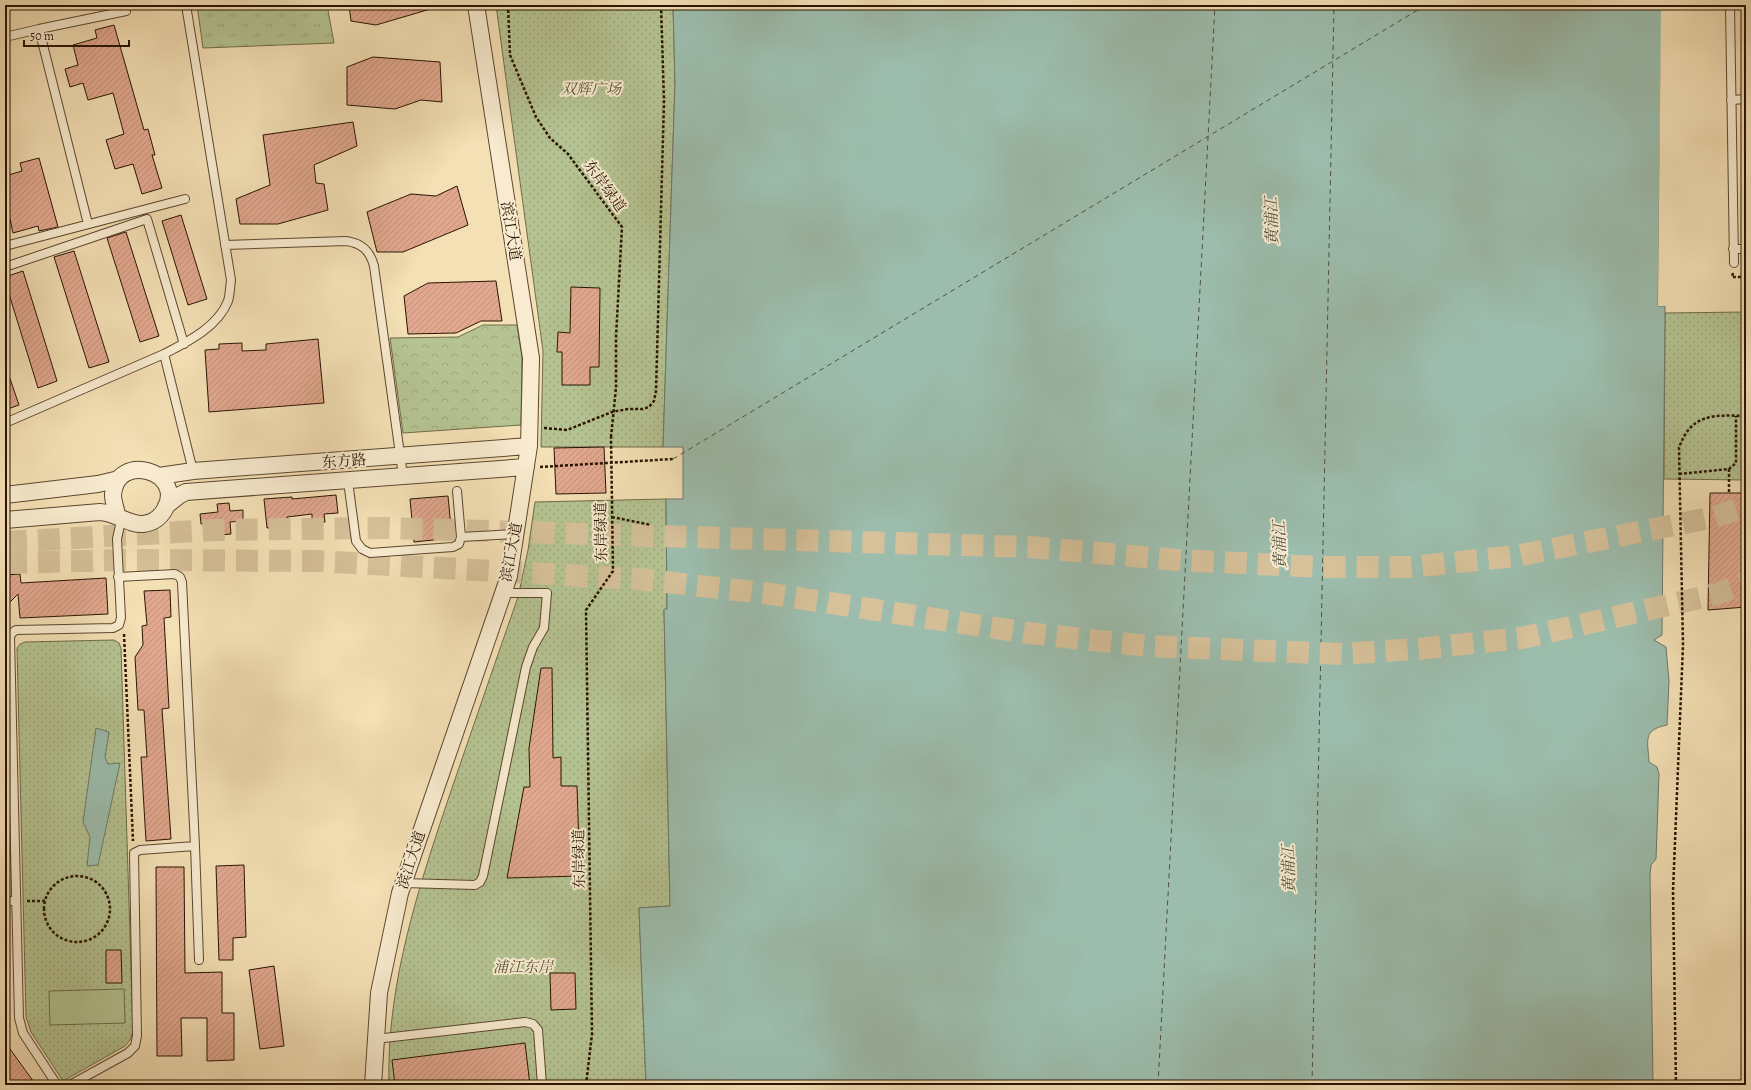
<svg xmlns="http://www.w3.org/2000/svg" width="1751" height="1090" font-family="Alegreya,'Noto Serif SC',serif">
  <defs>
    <pattern id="grass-tufts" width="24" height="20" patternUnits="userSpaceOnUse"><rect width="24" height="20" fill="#b5c392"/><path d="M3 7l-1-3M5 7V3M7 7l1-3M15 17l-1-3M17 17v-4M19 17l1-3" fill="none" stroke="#9ca77c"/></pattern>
    <pattern id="forest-crowns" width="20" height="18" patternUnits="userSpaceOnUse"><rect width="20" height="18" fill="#b5c392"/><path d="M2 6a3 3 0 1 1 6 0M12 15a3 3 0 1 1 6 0" fill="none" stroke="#9ca77c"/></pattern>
    <pattern id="park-dots" width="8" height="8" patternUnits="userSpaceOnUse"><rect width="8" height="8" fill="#b5c392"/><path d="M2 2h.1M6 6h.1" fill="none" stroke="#9ca77c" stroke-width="1.8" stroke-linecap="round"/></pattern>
    <pattern id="building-hatch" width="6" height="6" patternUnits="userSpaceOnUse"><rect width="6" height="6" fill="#e2a88f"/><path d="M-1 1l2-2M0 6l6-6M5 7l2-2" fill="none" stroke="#c2907a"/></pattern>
  </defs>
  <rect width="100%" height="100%" fill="#f4e0b5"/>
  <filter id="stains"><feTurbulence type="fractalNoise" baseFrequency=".005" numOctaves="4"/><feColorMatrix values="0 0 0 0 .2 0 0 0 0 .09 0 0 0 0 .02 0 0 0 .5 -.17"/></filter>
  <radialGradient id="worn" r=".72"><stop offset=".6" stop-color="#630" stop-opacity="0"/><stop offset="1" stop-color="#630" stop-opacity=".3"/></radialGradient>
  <path fill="url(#grass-tufts)" stroke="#6f6c4a" d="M197 5H327L334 43 203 48Z"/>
  <path fill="url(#forest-crowns)" stroke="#6f6c4a" d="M483 325H517L522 357 521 425 403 433 390 338 458 337Z"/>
  <path fill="url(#park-dots)" stroke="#6f6c4a" d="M496 5H673L675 83 663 447H541L543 351Z
    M1746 312V480L1664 479 1665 313Z
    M666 499 667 609 664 610 670 906 639 908 646 1085H389C386 983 420 883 452 788 474 724 496 660 518 597L528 550 535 502Z
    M114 640 119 643 121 648 133 1031 130 1040 125 1046 63 1081 31 1032 26 1017 17 648 20 644 25 642Z"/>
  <path fill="#b5c392" stroke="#6f6c4a" d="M124 989 125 1023 50 1025 49 991Z"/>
  <path fill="#9cbdad" stroke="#6e7969" d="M673 5H1662L1658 306H1665V313L1662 635 1654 640 1666 647 1669 681 1667 725C1642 730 1648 741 1649 762L1657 767 1659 774 1656 859 1651 865 1650 874 1653 1085H646L639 908 670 906 664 609H667L666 499H683V447H663L675 83Z
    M96 728 109 732 105 757 108 764 120 763 98 865 87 866 90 837 83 822Z"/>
  <path fill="#f4e0b5" d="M1661 5H1664L1660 304H1665L1667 306H1658Z"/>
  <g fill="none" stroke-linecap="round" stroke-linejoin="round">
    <path stroke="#514f3e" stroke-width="1" stroke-dasharray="5 4" stroke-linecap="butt" d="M673 459 1426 5
      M1158 1085 1215 5
      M1312 1085 1334 5"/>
  </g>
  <path fill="url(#building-hatch)" stroke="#291402" d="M349 5H433L434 8 376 25 351 21Z
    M114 25 144 130 148 129 155 155H152L162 188 142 194 133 164 115 169 106 140 124 134 113 93 88 100 83 83 70 87 65 69 78 65 73 45 97 38 95 30Z
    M373 57 440 62 442 102 421 100 395 109 347 105V67Z
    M353 122 357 146 314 165 316 183 324 184 328 210 278 224H240L236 199 270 185 263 135Z
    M39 158 58 227 39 231 38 226 13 233 10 219 5 221V176L22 171 20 163Z
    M457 186 468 225 403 252H377L367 212 411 194 436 196Z
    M181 215 207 299 188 305 162 221Z
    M126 232 159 336 140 342 107 238Z
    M74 251 109 362 89 368 54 257Z
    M23 271 57 381 38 388 5 281V277Z
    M496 281 502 321H481L456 333 408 334 404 296 428 283Z
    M571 287 600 288 599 367H590V385H562V352H557L558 332 570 333Z
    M318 339 324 403 209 412 205 350 219 349V344L242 343V351L266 350V344Z
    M7 370 19 405 5 410V371Z
    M604 447 606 493 556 494 554 448Z
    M1710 493H1746V607L1708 610Z
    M336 495 338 513 324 514 325 522 312 523V514L287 517 288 526 267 528 264 499 292 497V499Z
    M448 496 452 538 414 542 410 499Z
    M229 503 230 511 243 510V521L230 522 231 534 219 535 218 522 201 524 200 514 218 512 217 504Z
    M20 574 21 583 106 578 108 614 20 618 18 594 5 607V575Z
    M170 590 171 617 164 618 169 708 162 709 171 839 146 841 141 757H147L144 710H138L135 657 143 645 142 626 147 625 144 591Z
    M541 668H552L553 758 561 757V786H577L580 876 507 878 524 787H530L529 748Z
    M244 865 246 937 233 938V960H219L216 866Z
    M156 867H184L185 973 222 972V1013H234V1060L207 1061V1018H181L182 1056H157Z
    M106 950H121L122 983H106Z
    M274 966 284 1046 260 1049 249 970Z
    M550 973H575L576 1009 551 1010Z
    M5 1042 36 1085H5Z
    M525 1043 530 1085H395L392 1060Z"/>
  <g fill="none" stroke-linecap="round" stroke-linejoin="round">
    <path stroke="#d6c19a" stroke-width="22" stroke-dasharray="22 11" stroke-linecap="butt" d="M5 542 215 530 386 528 1030 547 1178 560 1320 567H1411L1516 556 1710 518 1746 507
      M5 563 121 560 317 561 638 579 764 593 1028 633 1147 646 1342 654 1417 649 1522 638 1717 594 1746 583"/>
    <g stroke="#5c472f" stroke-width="10">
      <path id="service" d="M1730 5 1734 263
        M39 29 126 11
        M5 37 39 29 88 224
        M1731 100 1746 99
        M225 245 346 241C362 243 370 251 374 266L403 476
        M5 246 185 199
        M1733 249H1746
        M5 267 147 219 184 344
        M164 354 193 471
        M5 423 164 354C187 342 218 327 228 301 230 295 230 287 231 280L186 5
        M348 481 356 541 362 549 370 553 453 547 459 544 461 537 457 491
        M461 537 515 534
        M195 846 199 960
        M403 883 475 885 480 882 483 876 526 667 533 647 544 628 547 593H503
        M5 901H16
        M375 1039 525 1022 533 1024 538 1030 542 1085
        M57 1085 23 1033 19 1018 10 637 12 633 16 630 113 628 119 625 121 618 117 539 120 525 126 520
        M70 1085 128 1053 135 1046 137 1036 134 853 140 850 195 846 182 582 180 577 175 574 118 577"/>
    </g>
    <g stroke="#5c472f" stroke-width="18">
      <path id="minor" d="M159 476 193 471 529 446
        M5 495 98 484 119 479
        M166 506 180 495 186 492 526 467
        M5 520 100 512C116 513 129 525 143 524 152 523 160 518 165 509 186 471 116 451 113 495 113 502 116 508 117 515
        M373 1085 379 993 400 893 509 576 529 446 531 358 476 5"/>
    </g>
    <path stroke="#291402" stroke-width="2.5" stroke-dasharray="3 2" stroke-linecap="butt" d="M508 5 510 55 536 117 550 138 568 154 622 227 616 337V388
      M1733 273 1732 277H1746
      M544 428 567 430 612 412 628 409H643L649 407 654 401 656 391 664 101 661 5
      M540 467 673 459
      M1729 469V493
      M1679 474 1729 469 1736 463V416
      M612 517 651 525
      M124 634 133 841
      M44 909a33 33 0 1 1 66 0a33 33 0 1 1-66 0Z
      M27 901H45
      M586 1085 592 1034 586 610 613 571 611 437
      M1676 1085 1673 891 1683 645 1679 448C1691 413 1714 415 1746 416"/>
    <use href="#service" stroke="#f8ebcf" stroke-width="8"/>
    <use href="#minor" stroke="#f8ebcf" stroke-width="16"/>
    <path stroke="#291402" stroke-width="2.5" stroke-dasharray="3 2" stroke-linecap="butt" d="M611 437 616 388"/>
  </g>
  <g text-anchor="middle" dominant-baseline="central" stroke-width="4" stroke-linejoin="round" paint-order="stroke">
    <g font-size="15" font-style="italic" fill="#5a5134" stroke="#f8ebcf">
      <text x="591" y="89">双辉广场</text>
      <text x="523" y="967">浦江东岸</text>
    </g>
    <g font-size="15" fill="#291402" stroke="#f8ebcf">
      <text transform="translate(605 186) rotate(54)">东岸绿道</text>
      <text transform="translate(511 231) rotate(81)">滨江大道</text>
      <text transform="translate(344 461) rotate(-4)">东方路</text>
      <text transform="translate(601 532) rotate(-91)">东岸绿道</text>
      <text transform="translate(511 552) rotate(-79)">滨江大道</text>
      <text transform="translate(579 859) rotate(-91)">东岸绿道</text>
      <text transform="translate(411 860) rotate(-72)">滨江大道</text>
    </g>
    <g font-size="16" font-style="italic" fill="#514f3e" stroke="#f8ebcf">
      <text transform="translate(1272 221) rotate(-92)">黄浦江</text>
      <text transform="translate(1280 545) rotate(-92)">黄浦江</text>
      <text transform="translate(1289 869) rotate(-92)">黄浦江</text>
    </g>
  </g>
  <rect width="1751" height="1090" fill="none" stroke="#f4e0b5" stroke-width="20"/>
  <rect x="6" y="6" width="1739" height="1078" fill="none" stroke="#291402" stroke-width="2"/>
  <rect x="10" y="10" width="1731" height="1070" fill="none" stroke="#291402"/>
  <path d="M24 40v6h105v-6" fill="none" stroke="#291402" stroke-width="2"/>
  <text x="30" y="40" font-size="12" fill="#291402" stroke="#f8ebcf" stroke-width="3" paint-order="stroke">50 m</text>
  <rect width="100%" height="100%" filter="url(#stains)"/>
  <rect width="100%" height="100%" fill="url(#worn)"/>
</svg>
